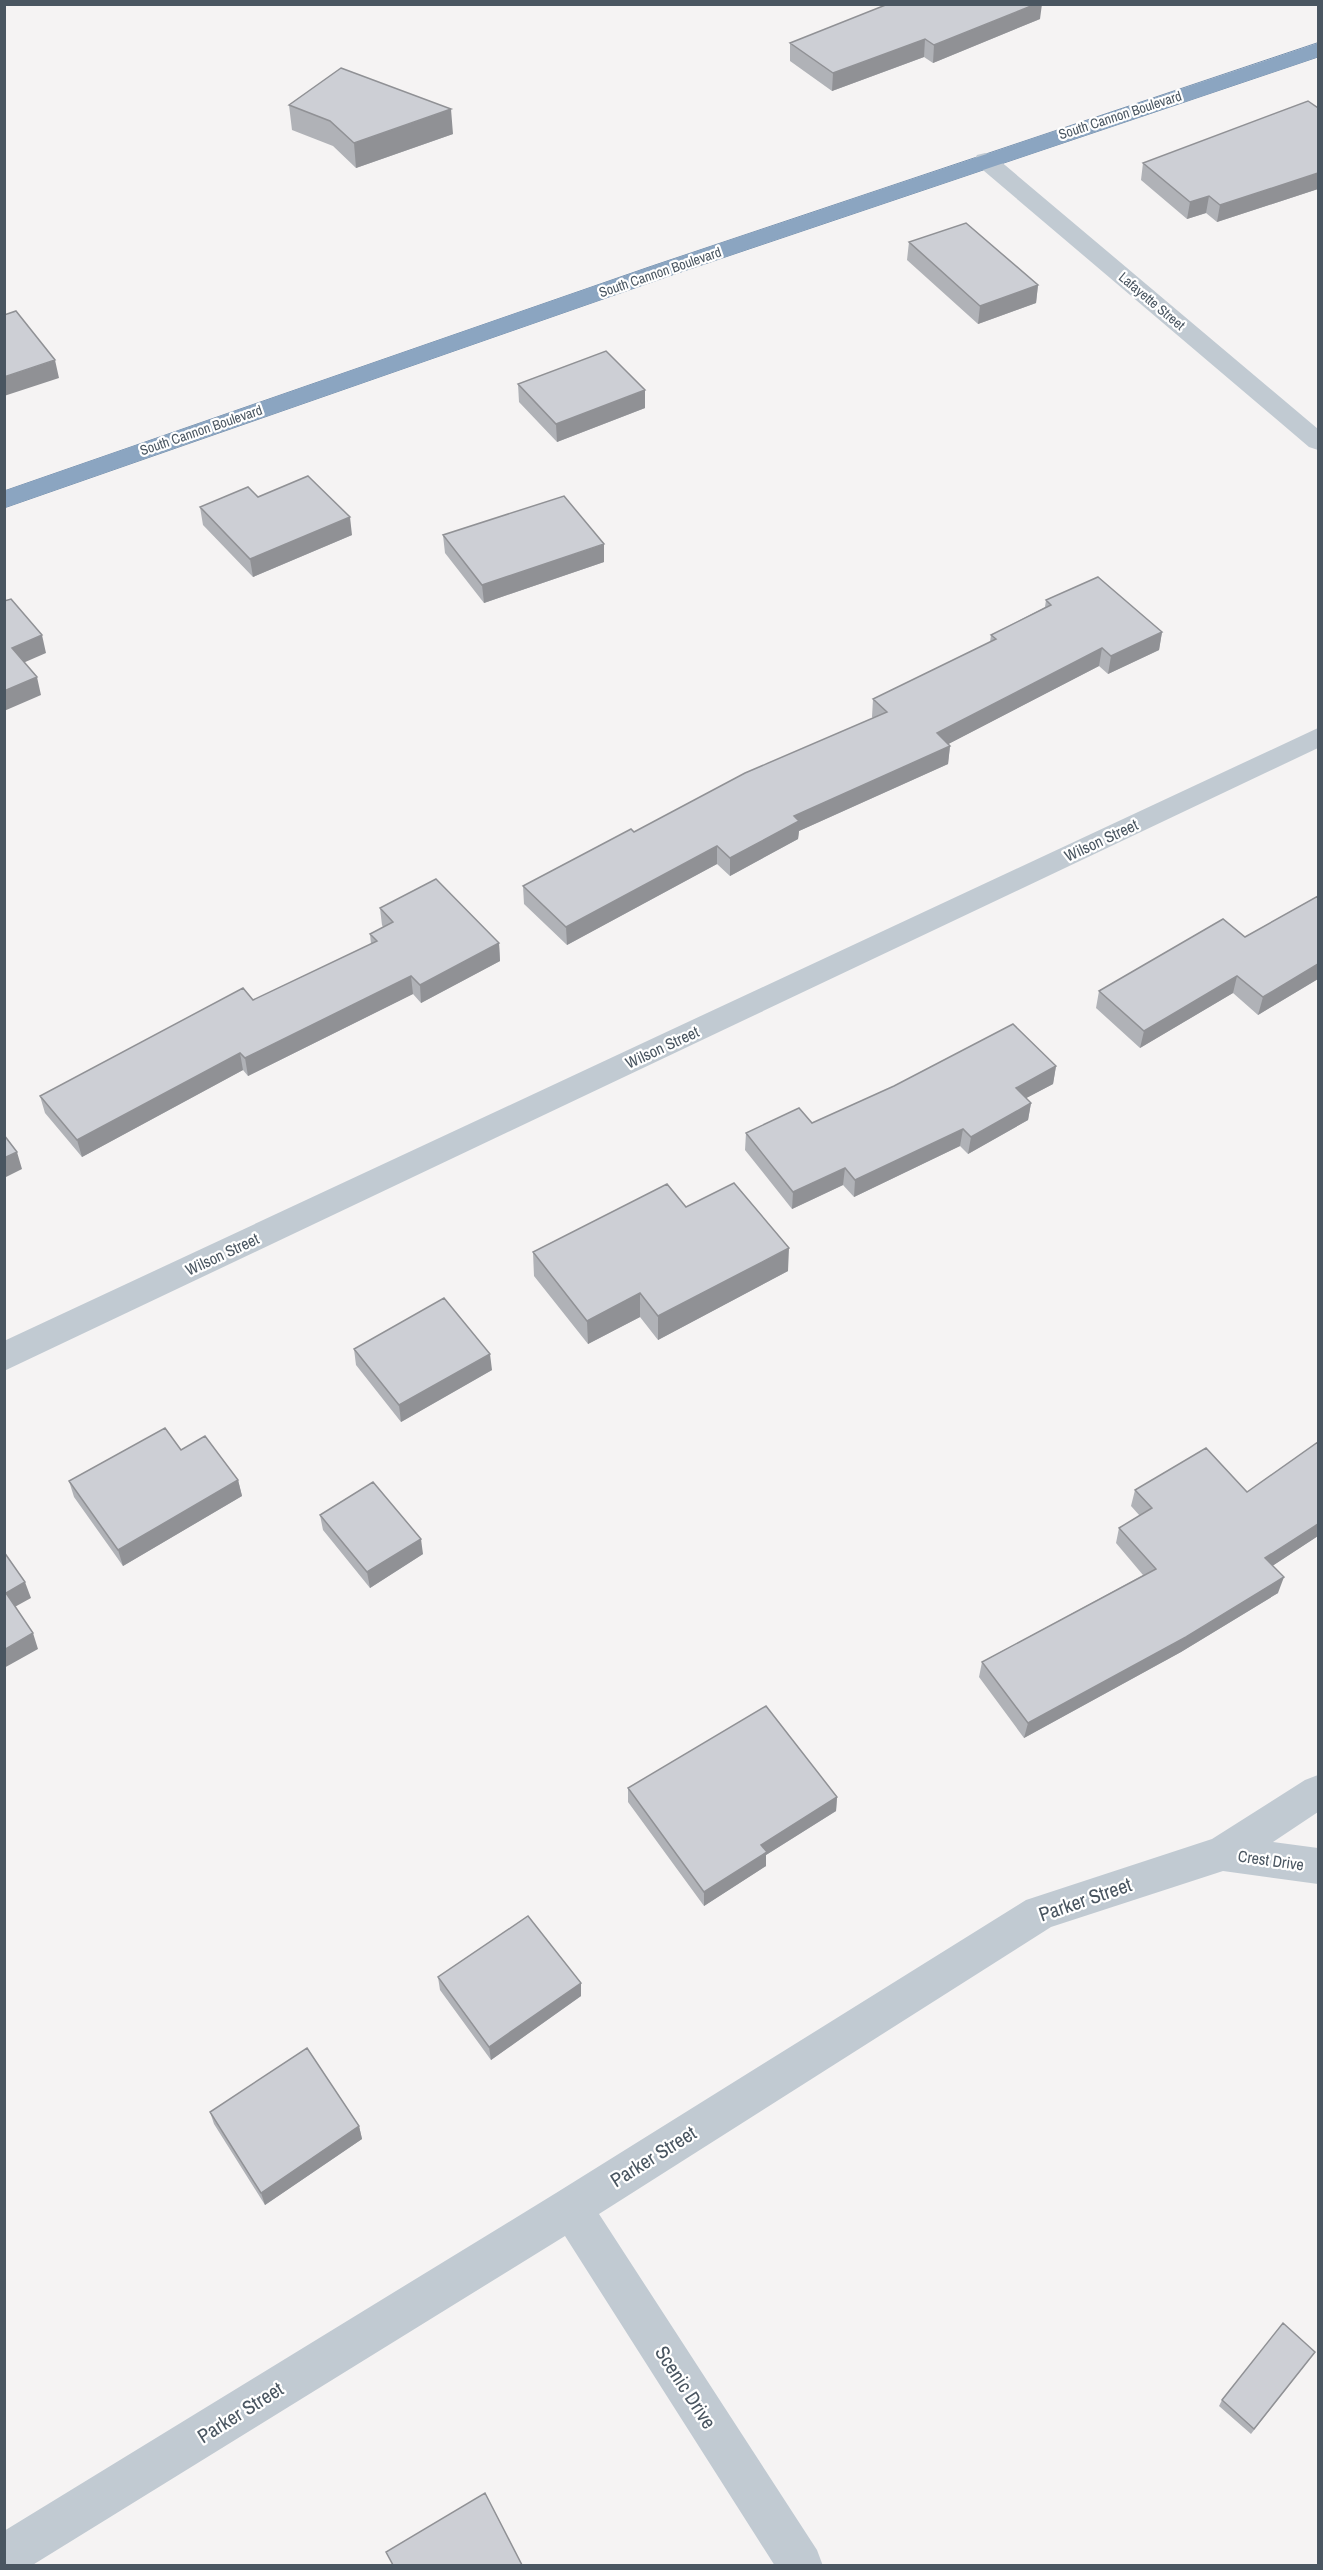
<svg xmlns="http://www.w3.org/2000/svg" width="1323" height="2570" font-family="'Archivo Narrow',sans-serif">
  <rect width="100%" height="100%" fill="#f5f3f3"/>
  <g fill="none" stroke-linecap="round" stroke-linejoin="round">
    <g stroke="#7690ad" stroke-width="1">
      <path id="highway" d="M1318 43V57L669 276 4 508V491L652 266Z"/>
    </g>
    <path fill="#c1cad2" fill-rule="evenodd" d="M985 153 993 155 1318 429V450L1309 447 977 165 974 160 977 155Z
      M1318 728V748L4 1371V1341Z
      M1318 1775V1812L1273 1842 1318 1848V1884L1223 1871 1051 1927 599 2214 817 2550 823 2566H775L565 2236 31 2566H4V2531L556 2193 1026 1900 1212 1839 1305 1780Z"/>
    <use href="#highway" fill="#8ba5c1" fill-rule="evenodd"/>
  </g>
  <path fill="#b0b2b7" d="M1040 19 933 63 924 57 832 91 790 61V43Z
    M289 105 453 134 356 168 333 146 292 130Z
    M1318 108V189L1217 222 1206 213 1187 219 1141 180 1143 163Z
    M909 242 1038 285 1036 303 978 324 907 260Z
    M518 384 645 408 557 442 519 402Z
    M258 497 352 535 253 577 203 525 200 507Z
    M443 535 604 562 484 603 445 553Z
    M1046 600 1162 632 1159 650 1108 674 1099 666 948 744 950 746 948 764 799 831 798 839 730 876 717 864 567 945 524 904 523 886 873 718 872 717 873 699 990 642 991 635 1045 607Z
    M1318 896V979L1258 1015 1233 993 1140 1048 1096 1008 1099 991 1245 937Z
    M380 908 499 943 500 961 421 1003 413 994 248 1076 243 1070 82 1157 45 1113 40 1096 253 1000 371 944 370 934 383 927 382 925Z
    M1056 1066 1053 1084 1026 1098 1031 1103 1028 1120 968 1154 960 1146 854 1197 843 1185 792 1209 745 1150 746 1133 812 1123Z
    M686 1207 788 1271 658 1340 640 1317 588 1344 534 1276 533 1252Z
    M354 1349 492 1370 401 1422 356 1365Z
    M181 1450 238 1480 242 1496 123 1566 74 1497 69 1481Z
    M1135 1490 1247 1492 1318 1536 1272 1566 1278 1593 1181 1652 1024 1738 979 1677 982 1662 1143 1575 1116 1543 1119 1528 1140 1516 1131 1506Z
    M320 1515 423 1554 370 1588 323 1530Z
    M628 1788 837 1797 836 1811 766 1855V1866L704 1906 628 1802Z
    M438 1977 581 1983V1996L491 2060 440 1990Z
    M210 2112 359 2126 362 2139 265 2205 214 2124Z
    M1315 2352 1251 2434 1219 2406 1222 2400Z"/>
  <path fill="#909195" d="M1036 4H1042L1040 19 933 63 934 45Z
    M925 39 924 57 832 91 833 73Z
    M451 109 453 134 356 168 354 143Z
    M1318 173V189L1217 222 1220 205Z
    M1209 196 1206 213 1187 219 1190 202Z
    M1038 285 1036 303 978 324 980 306Z
    M55 360 59 378 4 396V377Z
    M645 390V408L557 442 556 424Z
    M350 517 352 535 253 577 250 559Z
    M604 544V562L484 603 482 585Z
    M1162 632 1159 650 1108 674 1111 656Z
    M42 635 46 653 16 666 12 648Z
    M1102 648 1099 666 935 751 937 733Z
    M37 677 41 695 4 711V691Z
    M950 746 948 764 799 831 798 839 730 876V858L794 816Z
    M717 846V864L567 945 566 927Z
    M499 943 500 961 421 1003 420 985Z
    M1318 964V979L1258 1015 1263 997Z
    M411 976 413 994 248 1076 245 1058Z
    M1237 976 1233 993 1140 1048 1144 1031Z
    M240 1053 243 1070 82 1157 77 1140Z
    M1056 1066 1053 1084 1013 1105 1016 1088Z
    M1031 1103 1028 1120 968 1154 971 1137Z
    M963 1129 960 1146 854 1197 855 1180Z
    M17 1152 22 1169 4 1178V1158Z
    M845 1168 843 1185 792 1209 793 1192Z
    M789 1248 788 1271 658 1340V1316Z
    M640 1293V1317L588 1344 587 1321Z
    M490 1354 492 1370 401 1422 399 1405Z
    M238 1480 242 1496 123 1566 118 1550Z
    M1318 1524V1536L1260 1574 1265 1558Z
    M421 1539 423 1554 370 1588 367 1572Z
    M1284 1577 1278 1593 1181 1652 1024 1738 1028 1723Z
    M25 1582 31 1598 11 1609 6 1593Z
    M33 1633 38 1649 4 1668V1650Z
    M837 1797 836 1811 766 1855V1866L704 1906V1892L761 1845Z
    M581 1983V1996L491 2060 489 2047Z
    M359 2126 362 2139 265 2205 261 2193Z"/>
  <path fill="#cdcfd5" stroke="#909195" stroke-width="1.5" d="M888 4H1036L934 45 925 39 833 73 790 43Z
    M341 68 451 109 354 143 330 121 289 105Z
    M1308 101 1318 108V173L1220 205 1209 196 1190 202 1143 163Z
    M966 223 1038 285 980 306 909 242Z
    M16 311 55 360 4 377V315Z
    M606 351 645 390 556 424 518 384Z
    M308 476 350 517 250 559 200 507 248 487 258 497Z
    M564 496 604 544 482 585 443 535Z
    M1098 577 1162 632 1111 656 1102 648 937 733 950 746 794 816 799 821 730 858 717 846 566 927 523 886 631 829 634 832 745 773 887 712 873 699 996 639 991 635 1051 605 1046 600Z
    M11 599 42 635 12 648 37 677 4 691V601Z
    M436 879 499 943 420 985 411 976 245 1058 240 1053 77 1140 40 1096 243 988 253 1000 377 941 370 934 393 922 380 908Z
    M1318 896V964L1263 997 1237 976 1144 1031 1099 991 1223 919 1245 937Z
    M1013 1024 1056 1066 1016 1088 1031 1103 971 1137 963 1129 855 1180 845 1168 793 1192 746 1133 799 1108 812 1123 894 1086Z
    M4 1135 17 1152 4 1158Z
    M734 1183 789 1248 658 1316 640 1293 587 1321 533 1252 667 1184 686 1207Z
    M444 1298 490 1354 399 1405 354 1349Z
    M165 1428 181 1450 205 1436 238 1480 118 1550 69 1481Z
    M1318 1442V1524L1265 1558 1284 1577 1186 1637 1028 1723 982 1662 1156 1569 1119 1528 1152 1508 1135 1490 1206 1448 1247 1492Z
    M373 1482 421 1539 367 1572 320 1515Z
    M4 1552 25 1582 6 1593 33 1633 4 1650Z
    M766 1706 837 1797 761 1845 767 1852 704 1892 628 1788Z
    M528 1916 581 1983 489 2047 438 1977Z
    M307 2048 359 2126 261 2193 210 2112Z
    M1283 2323 1315 2352 1254 2429 1222 2400Z
    M485 2493 522 2565H393L386 2552Z"/>
  <g text-anchor="middle" dominant-baseline="central" stroke-width="4.5" stroke-linejoin="round" paint-order="stroke">
    <g font-size="14" fill="#4a5661" stroke="#fff">
      <text transform="translate(1120 115) rotate(-18)">South Cannon Boulevard</text>
      <text transform="translate(660 272) rotate(-19)">South Cannon Boulevard</text>
      <text transform="translate(1152 301) rotate(40)">Lafayette Street</text>
      <text transform="translate(201 430) rotate(-19)">South Cannon Boulevard</text>
    </g>
    <g font-size="16" fill="#4a5661" stroke="#fff">
      <text transform="translate(1101 840) rotate(-25)">Wilson Street</text>
      <text transform="translate(662 1047) rotate(-25)">Wilson Street</text>
      <text transform="translate(222 1254) rotate(-25)">Wilson Street</text>
      <text transform="translate(1271 1860) rotate(8)">Crest Drive</text>
    </g>
    <g font-size="20" fill="#4a5661" stroke="#fff">
      <text transform="translate(1085 1899) rotate(-19)">Parker Street</text>
      <text transform="translate(653 2156) rotate(-32)">Parker Street</text>
      <text transform="translate(686 2387) rotate(57)">Scenic Drive</text>
      <text transform="translate(240 2412) rotate(-32)">Parker Street</text>
    </g>
  </g>
  <rect width="1323" height="2570" fill="none" stroke="#4a5661" stroke-width="12"/>
</svg>
